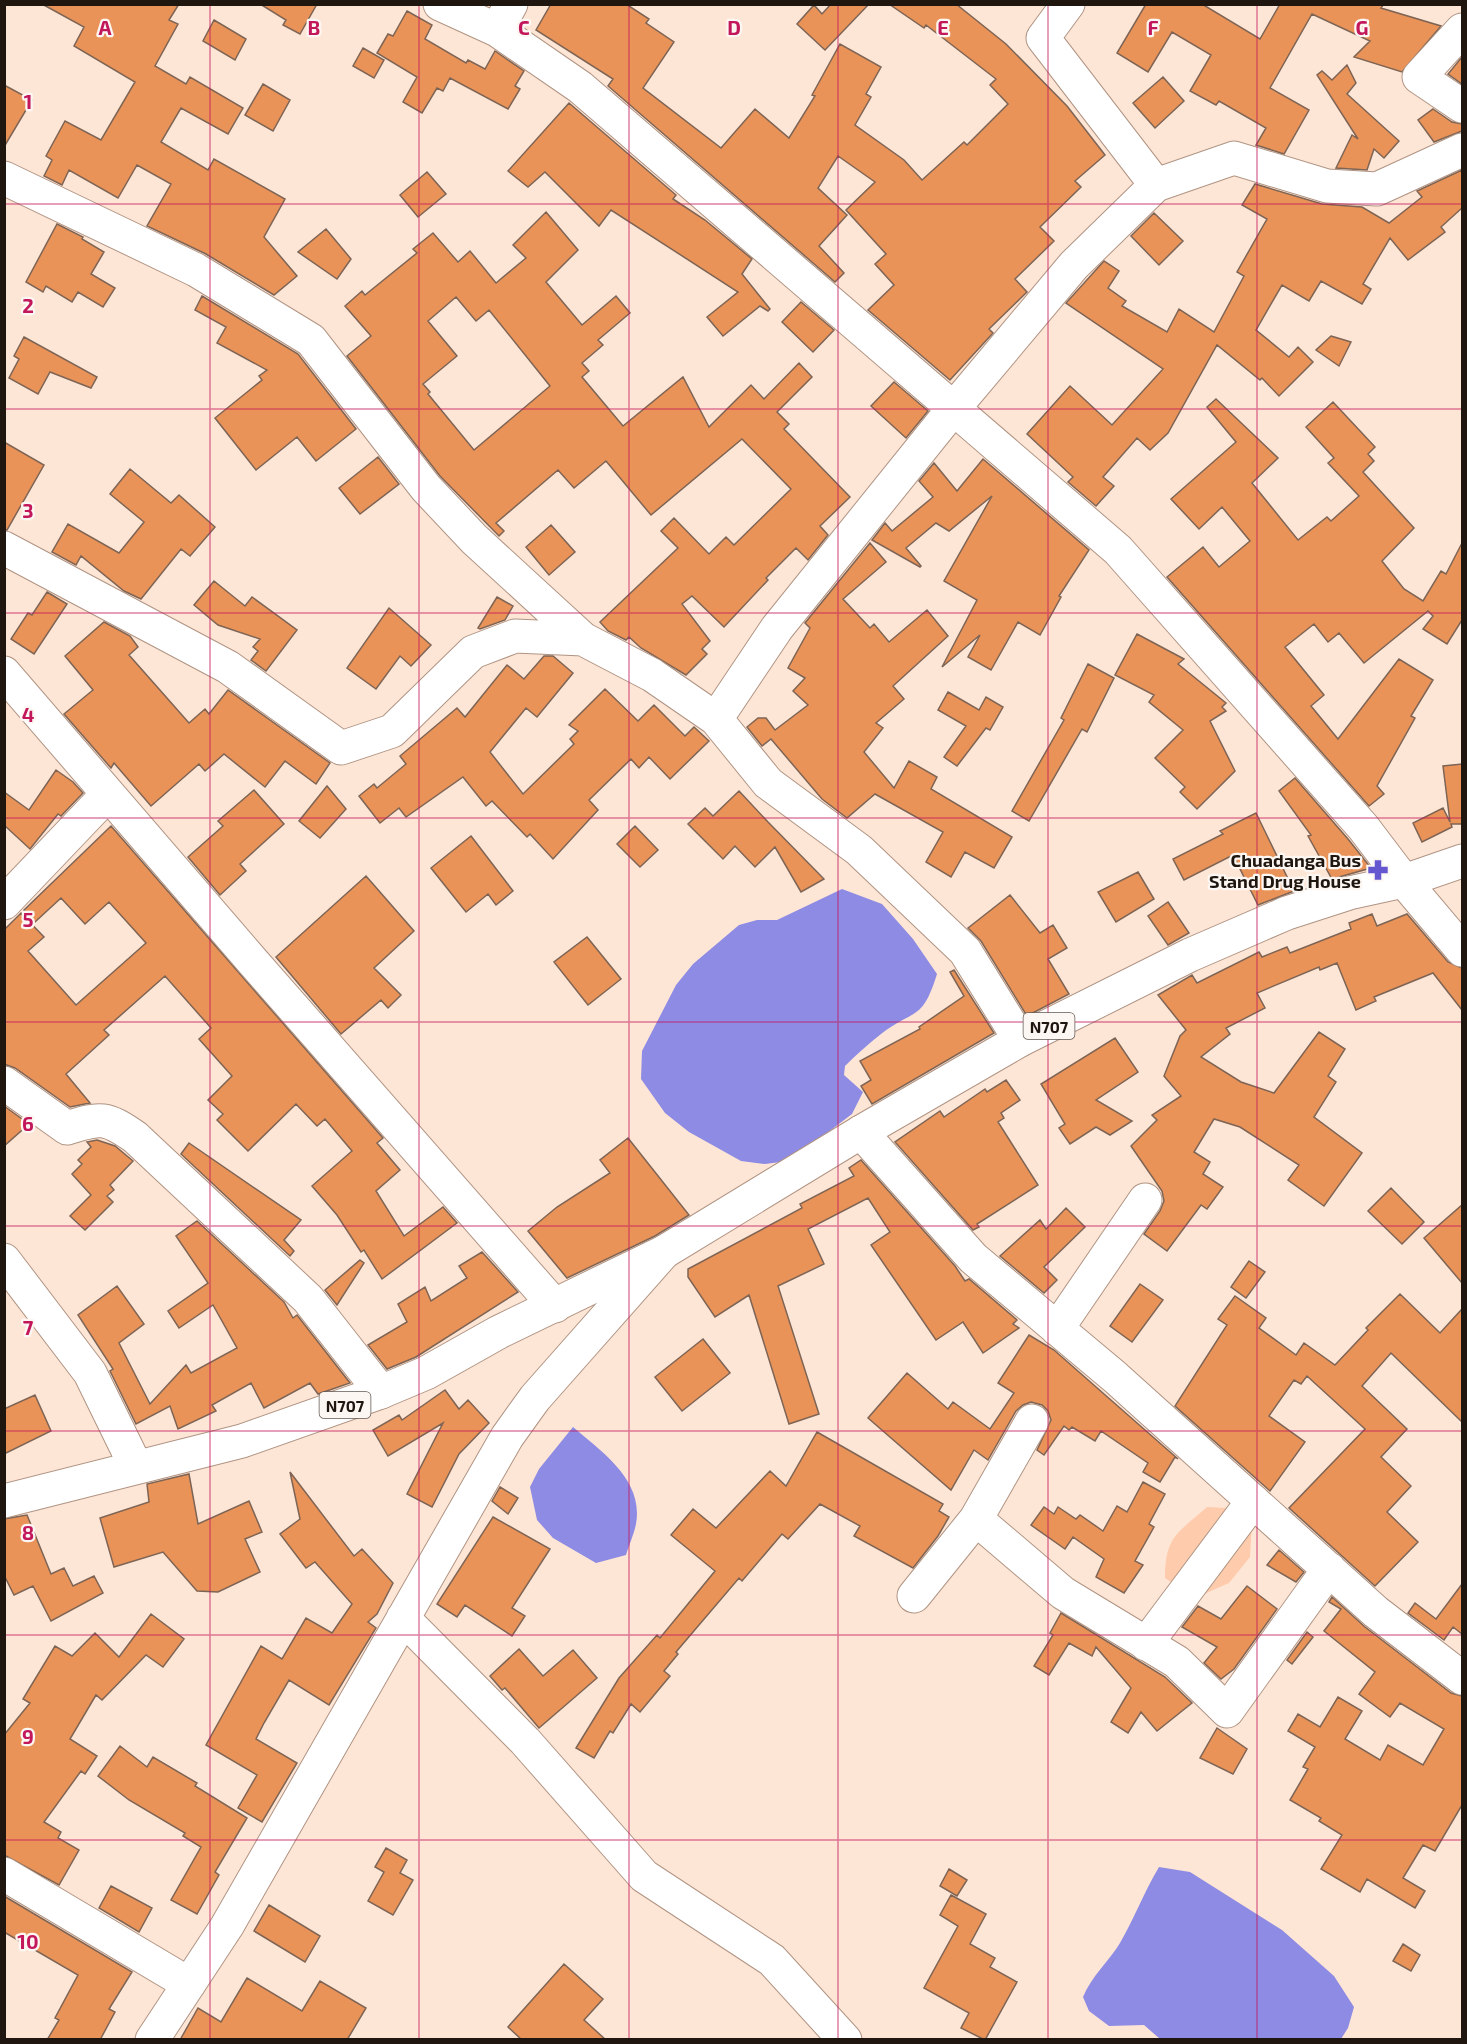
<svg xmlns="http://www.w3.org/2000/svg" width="1467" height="2044" font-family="'Exo 2',sans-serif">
  <rect width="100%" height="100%" fill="#fee6d7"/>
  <path fill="#feccac" d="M1207 1507 1227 1508 1252 1521 1250 1557 1229 1583 1195 1598 1165 1578C1165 1536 1178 1533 1207 1507Z"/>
  <path fill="#8d8be3" d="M842 889 882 904 913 939 937 974C922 1022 915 1008 881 1034 868 1044 856 1055 845 1066L844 1075 863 1092 852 1114 806 1149 788 1161 765 1164 741 1161 689 1132 665 1113 641 1079 642 1051 676 985 693 964 739 925 757 920H777Z
    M573 1427C602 1452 644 1480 636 1524 634 1534 629 1545 626 1555L596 1563 553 1538 537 1520 530 1487 539 1469Z
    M1159 1867 1190 1872 1282 1930 1334 1976 1354 2007 1348 2028 1341 2039H1160L1144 2025 1109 2026 1089 2011 1083 1997C1091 1977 1109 1961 1120 1943 1134 1919 1144 1892 1159 1867Z"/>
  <path fill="#e99358" stroke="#7e6454" stroke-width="1.5" fill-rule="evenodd" d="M42 4H179L169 20 178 24 155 66 186 84 190 77 243 108 228 134 181 108 161 142 208 170 214 159 285 199 264 237 297 276 274 295 206 254 147 226 171 184 137 165 118 198 69 170 62 185 44 176 52 160 46 156 65 121 101 140 135 82 74 46 84 27Z
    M260 4H317L300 34 283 25 286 20Z
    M551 4H626L649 19 646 23 674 42 643 88 721 148 755 109 789 138 815 96 812 95 840 44 881 67 866 94 871 97 855 125 904 160 922 180 964 142 967 145 1008 104 990 85 996 79 926 25 924 28 889 4H956L1006 44 1067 106 1105 155 1075 181 1081 187 1040 227 1054 241 1015 279 1027 292 989 329 993 333 950 380 868 310 894 285 875 264 886 254 846 210 875 182 838 156 818 188 847 215 819 246 844 273 835 282 608 86 613 79 536 30Z
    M831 4H869L825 50 797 24 814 5 822 14Z
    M1146 4H1202L1260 39 1280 4H1384L1381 8 1441 26 1402 72 1354 57 1370 41 1312 14 1270 88 1309 110 1284 154 1256 145 1266 128 1219 101 1216 105 1190 91 1211 55 1172 32 1148 72 1117 53Z
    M407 11 432 25 425 39 466 63 468 60 485 69 495 51 524 71 515 86 520 89 508 109 450 78 443 91 437 88 422 113 403 102 417 77 377 53 388 34 393 36Z
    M214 20 246 39 235 60 203 41Z
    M363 48 384 60 374 78 353 66Z
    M1462 57V84L1448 74Z
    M1347 65 1356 83 1347 94 1399 141 1384 158 1374 149 1367 170 1336 168 1352 135 1358 139 1317 75 1322 71 1332 80Z
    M1163 77 1184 101 1155 128 1133 103Z
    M263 84 290 100 273 131 245 115Z
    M4 85 32 100 4 147Z
    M569 103 676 195 673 199 705 220 752 259 742 274 770 309 768 311 760 306 723 336 707 317 738 292 611 210 599 226 545 172 528 187 508 171Z
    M1433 109 1452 122 1462 124V131L1434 142 1418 120Z
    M1462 170V208L1441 227 1445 232 1408 260 1390 238 1363 284 1371 289 1362 304 1321 281 1309 301 1282 285 1256 330 1289 357 1298 347 1313 362 1279 396 1262 378 1260 380 1217 345 1168 433 1150 450 1137 438 1103 477 1114 486 1096 506 1068 482 1073 477 1027 434 1070 386 1112 425 1163 369 1066 303 1104 261 1119 271 1108 288 1126 301 1122 306 1167 332 1179 309 1214 332 1244 276 1237 272 1267 219 1242 205 1255 184 1322 204 1362 207 1389 223 1422 197 1417 191Z
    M427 172 446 194 418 217 400 195Z
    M546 212 578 250 546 282 582 325 616 296 630 313 598 340 603 345 582 363 589 371 582 377 623 426 683 377 709 427 751 385 764 399 799 363 812 377 777 412 789 424 784 429 850 497 820 526 828 535 808 560 796 548 766 578 768 580 724 627 692 596 682 604 710 641 702 649 707 654 686 675 641 648 629 637 626 640 608 631 600 622 678 548 661 531 674 518 709 554 726 537 734 545 791 489 742 439 651 515 606 461 574 488 558 470 496 523 504 531 499 536 440 476 347 356 371 336 345 306 362 291 365 295 417 253 413 249 433 233 458 262 470 251 496 283 526 258 513 245ZM456 297 476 321 489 310 550 386 474 450 428 394 430 392 423 384 457 356 428 321Z
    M1154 213 1183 241 1159 265 1131 236Z
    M57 224 83 237 82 239 104 252 91 274 115 288 103 307 78 292 72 302 46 286 43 292 26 282Z
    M326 229 351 259 337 279 298 252Z
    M202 296 298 354 356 429 316 461 297 437 256 470 215 418 262 380 259 376 267 370 217 343 226 327 195 310Z
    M801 302 834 330 813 352 782 322Z
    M1331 336 1351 342 1339 366 1316 350Z
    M24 337 97 377 91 388 50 372 38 394 9 378 19 359 14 356Z
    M894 382 928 411 906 438 871 406Z
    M1216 399 1278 458 1252 483 1298 540 1327 517 1331 521 1359 496 1328 463 1334 458 1306 427 1333 402 1375 447 1368 454 1374 461 1363 472 1414 528 1382 561 1404 589 1423 601 1441 571 1446 574 1462 543V620L1447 644 1423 629 1433 616 1428 611 1364 663 1339 633 1328 642 1314 624 1285 647 1324 695 1311 706 1338 739 1399 659 1433 680 1411 716 1415 718 1377 786 1384 794 1369 806 1167 577 1203 547 1219 567 1250 541 1222 507 1199 529 1171 499 1236 442 1207 407Z
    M4 442 44 465 7 530 4 529Z
    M378 457 399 484 360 514 339 488Z
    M983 459 1089 550 1059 596 1061 597 1040 635 1018 622 991 670 968 657 980 635 942 667 977 600 944 581 992 496 949 531 936 523 906 548 921 566 920 567 872 540 885 523 892 531 933 497 919 481 934 463 957 491Z
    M130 469 171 503 179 495 215 527 190 556 181 549 141 599 124 591 81 556 76 565 52 552 68 524 119 553 144 522 110 494Z
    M551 525 575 552 549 575 526 547Z
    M870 543 886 562 843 599 870 628 874 624 889 642 927 610 948 636 893 686 904 699 876 723 883 728 864 752 894 788 909 761 937 777 931 789 1012 837 994 868 965 852 951 877 926 862 943 832 875 794 847 818 822 799 771 739 762 746 747 727 758 718H766L775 730 808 705 793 691 805 678 788 668 810 628 805 623Z
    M214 581 245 606 252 597 297 630 266 671 251 660 258 651 253 647 260 639 218 625 194 605Z
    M47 592 67 604 34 654 11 639 28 613 32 615Z
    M497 597 513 606 505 620 480 629 478 628Z
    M389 608 431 645 411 666 400 656 376 689 347 668Z
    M104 622 130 636 138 647 129 655 189 723 205 709 209 714 228 690 330 763 316 784 285 761 265 787 224 754 205 771 199 764 151 806 114 763 111 768 64 714 93 690 65 656Z
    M1137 634 1184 659 1178 664 1226 703 1222 707 1226 711 1210 721 1235 771 1197 809 1180 792 1185 787 1155 758 1183 730 1149 702 1154 695 1115 675Z
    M544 656H553L573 673 537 717 526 708 490 752 523 794 574 744 570 739 578 731 569 725 605 689 638 721 654 705 685 736 694 727 709 741 670 779 649 757 639 768 631 759 589 800 598 810 553 859 530 834 527 837 492 801 486 806 463 777 406 817 399 808 380 823 359 796 374 784 377 788 406 764 400 756 457 708 465 717 507 665 524 679Z
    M1088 664 1114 678 1087 732 1082 729 1029 821 1012 811 1064 720 1061 718Z
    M948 692 979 710 986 697 1003 707 990 730 986 728 957 766 944 757 966 726 938 710Z
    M1462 764V824H1451L1452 827 1422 842 1413 823 1443 808 1450 822 1443 766Z
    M56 770 73 782 83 793 61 816 58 814 30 849 4 825V792L29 810Z
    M1295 778 1348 839 1371 868 1332 879 1308 836 1311 835 1279 791Z
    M327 786 346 809 320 838 299 821Z
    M254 790 284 824 240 864 246 871 220 895 188 857 223 826 218 821Z
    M739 791 768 822 824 879 801 892 775 847 755 867 735 846 723 859 688 824 705 808 713 816Z
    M1256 813 1294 891 1258 905 1233 855 1184 880 1173 859 1223 834 1220 831Z
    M111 826 383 1138 377 1143 400 1170 376 1191 404 1236 443 1207 457 1223 382 1279 364 1250 361 1252 337 1215 312 1186 352 1151 325 1119 317 1126 296 1104 248 1151 217 1120 223 1114 208 1100 232 1076 199 1039 211 1028 165 976 104 1030 109 1035 66 1074 90 1103 70 1107 15 1068 4 1064V930L21 913 44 937 28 951 76 1005 146 943 109 902 85 924 61 898 35 922 24 910Z
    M635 826 658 850 640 867 617 844Z
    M471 836 513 891 496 905 488 894 466 912 431 868Z
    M1138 872 1154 899 1116 922 1098 892Z
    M366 876 414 931 374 968 401 995 388 1008 381 1000 341 1034 276 957Z
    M1010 895 1040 933 1053 925 1067 948 1048 959 1069 994 1027 1016 981 941 968 928Z
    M1168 902 1189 933 1168 945 1148 916Z
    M1372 914 1377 926 1407 914 1448 962 1462 968V1010L1433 973 1374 997 1376 1001 1356 1010 1337 963 1320 970 1319 967 1257 993 1265 1008 1226 1028 1230 1034 1201 1057 1241 1082 1274 1093 1319 1032 1345 1049 1328 1076 1336 1082 1314 1117 1362 1153 1324 1206 1288 1180 1299 1165 1240 1127 1214 1119 1194 1152 1210 1162 1203 1174 1223 1187 1207 1209 1201 1205 1167 1251 1144 1234 1160 1211 1164 1201 1162 1191 1131 1146 1157 1120 1152 1115 1181 1096 1164 1076 1180 1036 1186 1030 1158 995 1192 975 1197 983 1259 952 1262 957 1287 947 1290 953 1351 929 1349 923Z
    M587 937 621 979 588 1005 554 962Z
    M954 970 994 1033 872 1104 861 1086 871 1080 860 1061 920 1029 919 1027 964 996 950 972Z
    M1115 1038 1138 1072 1096 1100 1132 1121 1110 1135 1096 1127 1070 1144 1059 1128 1065 1124 1041 1084Z
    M1006 1080 1020 1100 1001 1113 1004 1118 998 1122 1038 1185 977 1224 979 1227 973 1230 895 1142 940 1111 944 1117 985 1089 987 1092Z
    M4 1106 29 1124 4 1146Z
    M628 1138 689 1215 655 1236 567 1278 528 1231 557 1207 610 1173 600 1160Z
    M97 1140 115 1146 133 1161 110 1185 114 1190 107 1196 113 1202 85 1230 70 1216 91 1195 72 1174 82 1164 78 1160 91 1147 87 1142Z
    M189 1143 301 1220 284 1240 294 1251 290 1256 181 1154Z
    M861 1160 955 1266 965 1281 969 1279 1017 1320 1013 1324 1019 1328 983 1353 963 1322 936 1340 871 1245 890 1232 868 1198 808 1229 824 1264 778 1286 819 1414 789 1424 749 1295 715 1317 688 1277V1269L802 1208 800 1204 854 1176 849 1168Z
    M1391 1188 1424 1222 1402 1244 1368 1211Z
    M1462 1205V1283L1424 1238Z
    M1066 1208 1085 1227 1044 1267 1057 1280 1044 1293 1000 1256 1040 1220 1046 1229Z
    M197 1221 284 1302 293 1318 297 1315 350 1383 318 1394 310 1383 264 1408 251 1383 212 1405 216 1411 178 1429 170 1406 136 1424 110 1371 113 1369 78 1315 117 1286 144 1324 119 1343 150 1404 186 1365 191 1373 237 1348 213 1305 179 1328 168 1311 208 1283 176 1236Z
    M482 1252 518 1292 416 1357 387 1369 368 1345 407 1322 398 1304 425 1287 431 1301 467 1278 459 1266Z
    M360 1260 364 1263 337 1305 325 1290Z
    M1249 1261 1265 1272 1246 1298 1231 1287Z
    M1140 1284 1163 1300 1132 1342 1110 1326Z
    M1400 1294 1440 1333 1462 1309V1422L1391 1353 1362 1386 1407 1429 1381 1457 1411 1486 1387 1512 1418 1542 1375 1586 1289 1508 1365 1429 1307 1376 1301 1384 1294 1380 1269 1416 1305 1442 1270 1491 1175 1406 1227 1325 1218 1319 1235 1296 1266 1318 1259 1328 1296 1355 1304 1343 1335 1365 1368 1330 1366 1328Z
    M1029 1335 1054 1350 1178 1459 1175 1457 1160 1482 1143 1472 1148 1463 1101 1431 1095 1441 1072 1427 1069 1430 1064 1426 1044 1455 1037 1450 1051 1420 1048 1411 1042 1405 1031 1402 1023 1405 1016 1411 988 1460 974 1450 951 1490 868 1418 907 1373 948 1409 953 1402 990 1429 1014 1393 998 1383Z
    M703 1339 730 1373 682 1411 655 1377Z
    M445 1390 459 1409 468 1400 489 1423 459 1454 432 1507 407 1494 443 1423 388 1456 373 1430 399 1415 402 1420Z
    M35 1395 51 1431 4 1454V1409Z
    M817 1432 943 1504 939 1511 949 1517 938 1536 913 1568 854 1536 860 1526 820 1504 788 1539 782 1534 742 1581 739 1578 676 1652 678 1654 664 1671 670 1676 640 1712 631 1704 613 1733 610 1731 594 1758 576 1748 619 1678 657 1635 660 1638 715 1571 671 1535 693 1509 716 1528 770 1471 786 1486Z
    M290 1472 354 1556 362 1549 393 1583 377 1614 368 1622 376 1628 329 1705 289 1680 264 1723 256 1739 297 1763 262 1822 238 1808 257 1775 206 1745 261 1646 282 1659 306 1618 332 1633 352 1604 315 1562 306 1568 280 1534 300 1519Z
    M189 1474 198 1524 249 1501 262 1532 245 1539 260 1572 218 1592 197 1591 163 1552 114 1567 100 1518 149 1502 147 1484Z
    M1143 1482 1165 1494 1149 1524 1154 1527 1135 1561 1143 1565 1124 1593 1096 1577 1104 1559 1073 1537 1065 1549 1031 1525 1044 1507 1054 1514 1058 1507 1076 1519 1080 1515 1103 1531 1117 1506 1127 1512Z
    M500 1487 518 1498 508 1514 492 1501Z
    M27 1515 51 1574 64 1568 73 1586 94 1576 103 1593 51 1621 33 1586 14 1595 4 1575V1519Z
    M493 1517 550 1549 512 1608 525 1616 512 1636 465 1605 457 1617 437 1604Z
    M1279 1550 1304 1572 1296 1582 1267 1565Z
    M1462 1584V1634L1453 1627 1444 1640 1408 1613 1415 1603 1436 1619Z
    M1247 1586 1277 1609 1234 1669 1221 1679 1204 1663 1217 1647 1182 1627 1198 1606 1221 1619Z
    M1332 1597 1365 1627 1451 1693 1462 1696V1805L1435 1851 1423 1845 1403 1878 1425 1891 1415 1908 1367 1879 1360 1892 1321 1869 1342 1835 1319 1821 1321 1818 1290 1800 1308 1769 1303 1767 1315 1747 1288 1731 1298 1714 1320 1727 1338 1697 1362 1711 1345 1739 1380 1760 1388 1745 1423 1765 1444 1729 1400 1703 1390 1717 1359 1694 1375 1672 1324 1631 1341 1609 1329 1602Z
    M1061 1613 1165 1677 1192 1703 1157 1731 1141 1712 1128 1733 1111 1722 1131 1688 1096 1647 1092 1656 1069 1643 1049 1675 1034 1666 1053 1635 1050 1633Z
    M151 1614 184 1639 163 1667 146 1655 102 1700 96 1695 70 1739 97 1756 85 1774 81 1771 44 1822 61 1832 58 1838 79 1850 59 1885 4 1855V1735L30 1703 23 1699 55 1646 72 1656 95 1633 119 1657Z
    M1307 1632 1313 1637 1292 1664 1287 1660Z
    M519 1649 543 1676 573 1650 597 1678 539 1728 505 1688 502 1690 490 1676Z
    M1217 1728 1247 1749 1233 1774 1200 1758Z
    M120 1746 147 1767 153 1757 197 1783 195 1786 247 1818 215 1872 219 1875 197 1914 171 1900 201 1847 183 1836 185 1833 129 1800 98 1776Z
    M386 1848 407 1860 400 1873 413 1880 393 1915 368 1901 384 1872 375 1867Z
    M949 1869 967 1880 957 1896 940 1886Z
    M111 1886 152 1908 139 1932 99 1908Z
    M951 1895 986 1914 970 1944 995 1958 990 1967 1017 1982 985 2040 961 2028 969 2013 924 1988 958 1926 940 1915Z
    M4 1896 132 1972 109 2009 115 2012 100 2040H47L59 2020 55 2018 78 1975 4 1932Z
    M269 1905 320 1936 305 1962 254 1931Z
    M1403 1944 1420 1955 1411 1971 1393 1961Z
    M564 1964 603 1999 584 2020 606 2040H522L508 2027Z
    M247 1978 302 2011 320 1981 366 2008 347 2040H180L198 2008 221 2022Z"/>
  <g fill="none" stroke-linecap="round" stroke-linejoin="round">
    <g stroke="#b09483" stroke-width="35">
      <path id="minor" d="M440 4 497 30 580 87 1118 550 1363 827 1404 881 1462 950
        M1068 4 1043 38 1156 185
        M497 30 511 4
        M1462 30 1419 77 1462 106
        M4 178 196 270 311 340 426 488 474 539 583 639
        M4 548 228 667 341 748 392 731 473 652 515 636 583 639 652 675 716 719 768 783 859 850 965 951 1020 1040
        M4 673 254 963 555 1306
        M716 719 777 628 954 408 1074 265 1156 185 1234 158 1327 186 1377 189 1462 150
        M4 903 107 795
        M4 1083 67 1128C101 1117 106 1117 135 1137L308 1299 381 1392
        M861 1132 973 1258 1115 1377 1376 1612 1462 1678
        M4 1260 90 1373 136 1467
        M1057 1329 1145 1200
        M976 1519 1063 1593 1177 1662 1227 1711 1329 1569
        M914 1596 976 1519 1032 1421
        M403 1618 525 1741 644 1876 772 1960 845 2040
        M1146 1644 1253 1501
        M4 1874 189 1984
        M152 2040 227 1926 507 1437 535 1398 664 1252"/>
    </g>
    <g stroke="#b09483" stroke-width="35">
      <path id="highway" d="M4 1501 242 1441 381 1392 426 1373 499 1332 664 1252 861 1132 1020 1040 1190 955 1287 913 1349 893 1404 881 1462 861"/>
    </g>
    <use href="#minor" stroke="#fff" stroke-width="33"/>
    <use href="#highway" stroke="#fff" stroke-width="33"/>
  </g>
  <path fill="none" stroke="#c2185b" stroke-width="1.5" stroke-opacity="0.55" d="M210 4V2040M419 4V2040M629 4V2040M838 4V2040M1048 4V2040M1257 4V2040M4 204H1462M4 409H1462M4 613H1462M4 818H1462M4 1022H1462M4 1226H1462M4 1431H1462M4 1635H1462M4 1840H1462"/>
  <defs>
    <g id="pharmacy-bare" transform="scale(1.62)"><path d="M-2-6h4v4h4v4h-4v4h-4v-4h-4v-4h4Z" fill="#6457d0" stroke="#fdf7f3" stroke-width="2.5" paint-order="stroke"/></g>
  </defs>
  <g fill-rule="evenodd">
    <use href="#pharmacy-bare" x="1378" y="870"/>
  </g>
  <g text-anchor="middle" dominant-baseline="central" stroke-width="4.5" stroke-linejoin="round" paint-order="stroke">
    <g fill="#fdf7f3" stroke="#625a54" stroke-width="1.5">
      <rect x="1023.5" y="1013" width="51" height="26" rx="4.5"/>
      <rect x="319.5" y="1392" width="51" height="26" rx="4.5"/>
    </g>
    <g font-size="16" font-weight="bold" fill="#201610">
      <text x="1049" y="1026">N707</text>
      <text x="345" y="1405">N707</text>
    </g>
    <g font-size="18" font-weight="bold" fill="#201610" stroke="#fdf7f3" text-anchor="end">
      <text x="1361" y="860">Chuadanga Bus<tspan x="1361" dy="21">Stand Drug House</tspan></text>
    </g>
  </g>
  <g font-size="20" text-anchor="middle" font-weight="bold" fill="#c2185b" stroke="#fdf7f3" stroke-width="4.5" stroke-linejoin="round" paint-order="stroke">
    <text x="105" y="35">A</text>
    <text x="314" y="35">B</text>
    <text x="524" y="35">C</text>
    <text x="734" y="35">D</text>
    <text x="943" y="35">E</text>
    <text x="1153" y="35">F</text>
    <text x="1362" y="35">G</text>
    <text x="28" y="109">1</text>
    <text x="28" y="313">2</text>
    <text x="28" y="518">3</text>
    <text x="28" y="722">4</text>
    <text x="28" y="927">5</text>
    <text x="28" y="1131">6</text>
    <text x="28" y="1335">7</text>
    <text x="28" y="1540">8</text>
    <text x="28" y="1744">9</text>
    <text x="28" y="1949">10</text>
  </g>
  <rect width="1467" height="2044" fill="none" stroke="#201610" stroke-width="12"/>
</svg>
